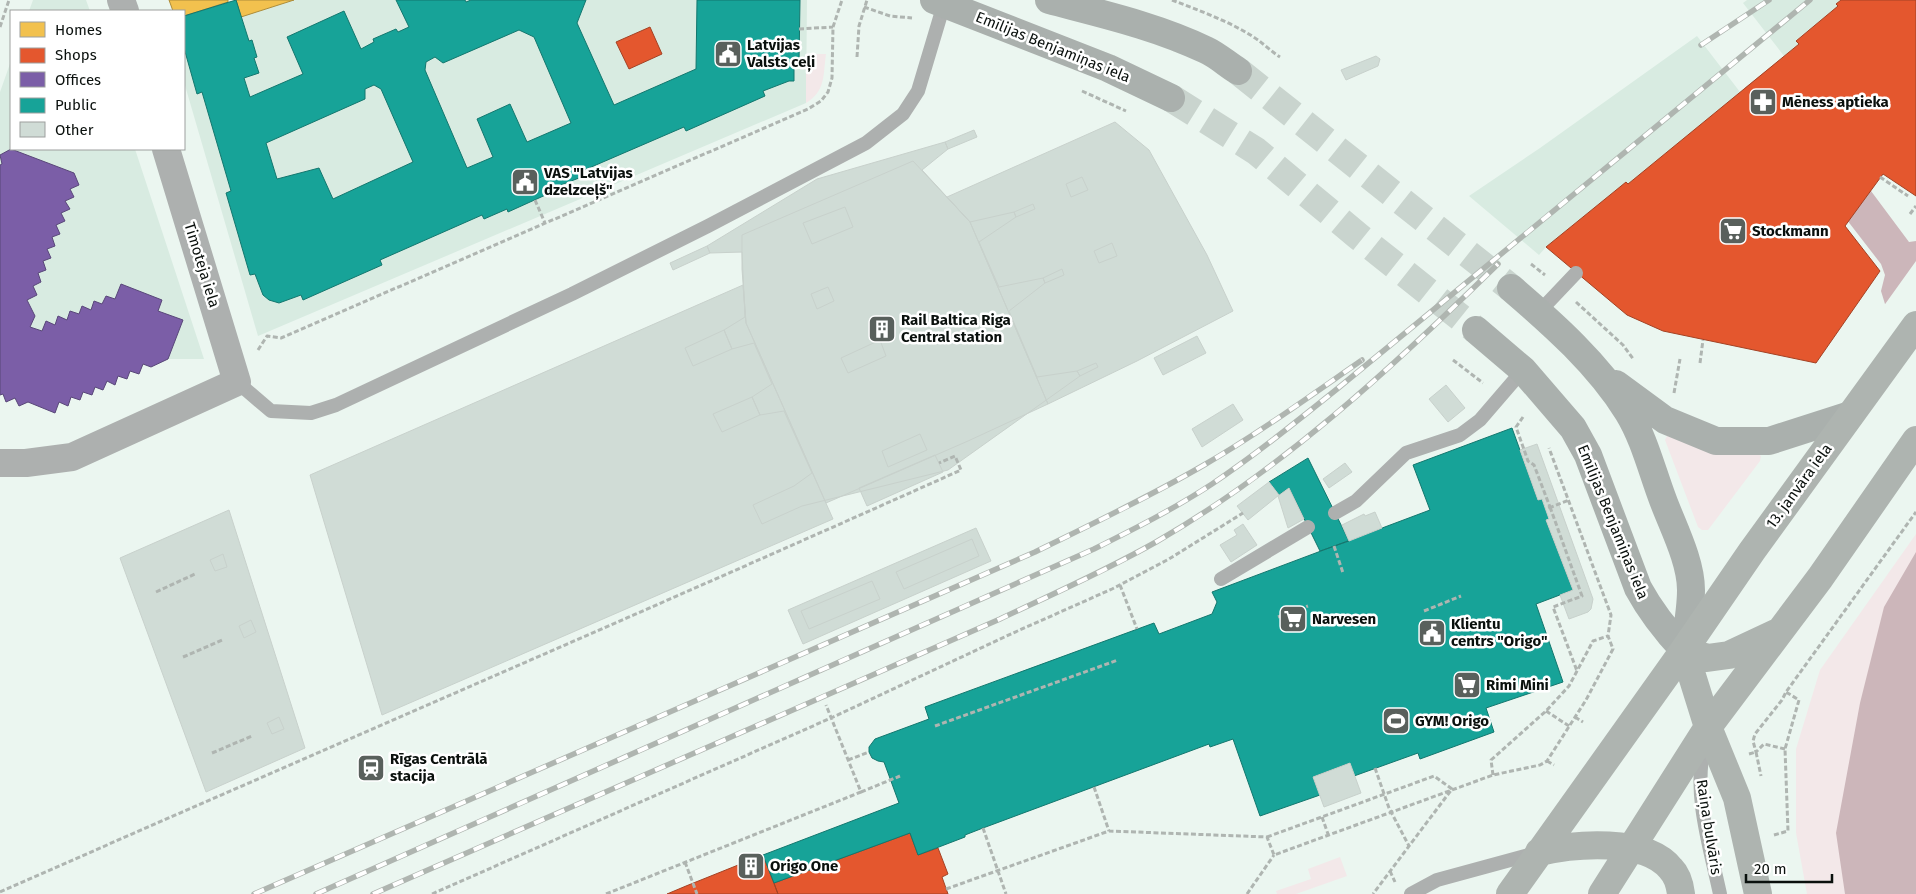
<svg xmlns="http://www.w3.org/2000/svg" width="1916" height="894" font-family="'Fira Sans',sans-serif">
  <rect width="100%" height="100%" fill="#ebf6f0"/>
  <path fill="#d8ebe1" d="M33 0H86L90 11H29Z
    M238 0H807L806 103 258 336 184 82V16Z
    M1747 0H1841L1837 4 1838 6 1796 40 1799 44 1784 56 1743 3Z
    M1697 36 1740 92 1628 184 1626 182 1580 219 1546 247 1539 255 1469 196 1540 148Z
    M11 61V149H135L204 359H168L151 367 143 364 139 374 130 371 127 379 118 376 115 385 107 382 103 390 95 387 92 395 83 392 80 400 71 397 68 406 60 402 55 413 28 402 19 406 15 398 6 402 3 394 0 395V92Z"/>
  <path fill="#f3e8e9" d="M806 54H826C823 75 826 91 806 103Z
    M1671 434 1756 453 1761 456 1760 461 1708 530H1702L1698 527 1665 440 1667 436Z
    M1916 534V894H1807L1796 833V749L1820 670Z
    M1340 857 1347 876 1296 894H1277L1276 891 1311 879 1308 869Z"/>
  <path fill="#ccb6ba" d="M1732 0 1807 97 1846 173 1871 191 1909 242 1916 241V405L1881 291 1885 275 1881 264 1741 83Z
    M1916 552V894H1845L1836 833 1860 703 1884 607Z"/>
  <path fill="#ebf6f0" d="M1673 0H1735L1781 59 1742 90Z
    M1916 261V407L1914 405 1883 307Z"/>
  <path fill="#f2c14e" stroke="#ac8c3a" d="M169 0H228V2L184 16V11H173Z
    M236 0H294L241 17Z"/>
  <path fill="#e4572e" stroke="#a34224" d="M1841 0H1916V196L1883 174 1845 226 1880 271 1816 363 1663 331 1627 315 1546 247 1626 182 1628 184 1799 44 1796 41 1838 6 1836 4Z
    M650 27 662 54 629 69 616 42Z
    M910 833 918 855 938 848 948 874 942 877 948 894H778L774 883Z
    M763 855 778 894H667L686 886Z"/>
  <path fill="#7b5ea7" stroke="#594779" d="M11 149 74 173 79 185 70 189 74 197 65 201 70 209 61 213 65 221 56 225 60 234 52 237 55 246 47 249 51 258 43 261 46 270 38 273 41 282 33 286 37 295 27 300 35 316 30 327 42 331 46 321 55 325 58 316 67 320 70 311 79 314 82 306 91 310 94 301 102 304 106 296 115 299 121 284 162 300 158 311 183 320 168 359 151 367 143 364 139 374 130 371 127 379 118 376 115 385 107 381 103 390 95 387 92 395 83 392 80 400 71 397 68 406 59 402 55 413 28 402 19 406 15 398 6 402 3 394 0 395V165L2 164 0 155Z"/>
  <path fill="#17a398" stroke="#13776e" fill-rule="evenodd" d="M236 0 249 41 252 40 257 57 254 58 259 73 244 78 250 97 303 74 287 37 344 11 361 49 374 42 373 39 396 29 398 32 409 27 396 0H465L466 2 471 0H586L577 23 614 105 696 69 697 0H800L799 63H794V81H789L763 91 765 96 686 131 684 127 582 171 584 176 561 185V188L508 212 507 209 484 219 482 215 380 260 382 265 303 300 301 295 279 303 269 300 263 295 255 274 250 275 226 193 231 191 202 92 197 94 184 48V16ZM519 30 534 37 571 123 527 142 510 104 477 119 493 157 467 168 425 70 426 62 435 57 443 63ZM374 85 381 89 413 162 333 199 319 168 277 179 266 143 365 99V89Z
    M1512 428 1538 500 1542 499 1546 509 1549 519 1546 520 1573 590 1536 604 1563 682 1486 708 1494 732 1420 759 1418 753 1354 776 1350 763 1313 777 1320 795 1260 816 1233 739 1210 747 1209 744 983 828 965 835V837L918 855 910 833 774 883 763 855 899 803 884 762 878 761 872 758 869 752V747L875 739 929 719 925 707 1154 623 1159 634 1212 614 1217 602 1212 592 1430 510 1413 465Z
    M1308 458 1349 541 1320 551 1289 488 1279 495 1269 482Z"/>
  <path fill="#d0dcd6" stroke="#c8d1cc" d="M1376 56 1380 59 1378 66 1346 80 1341 70Z
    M1115 122 1149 150 1207 255 1233 311 1137 361 1048 404 970 222 947 197Z
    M974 130 977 137 948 149 945 142Z
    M945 142 948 149 922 170 970 222 1014 212 1016 217 979 242 999 287 1043 278 1045 283 1009 311 1037 377 1077 371 1080 376 948 470 802 506 762 524 753 505 794 486 812 473 784 411 760 415 752 397 772 384 754 343 732 349 724 330 745 317 742 252 710 253 707 246 817 179Z
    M913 161 970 222 1048 404 968 441 826 503 746 323 742 269V235Z
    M1082 177 1088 190 1071 197 1066 184Z
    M1033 204 1035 209 1016 217 1014 212Z
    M845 207 853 227 812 244 803 223Z
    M1112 243 1117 256 1099 263 1094 251Z
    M707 246 710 253 673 270 670 263Z
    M1062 269 1064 275 1045 283 1043 278Z
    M743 285 746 323 833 519 382 715 310 475Z
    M828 287 834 301 817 309 811 294Z
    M724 330 732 349 693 366 685 348Z
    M1197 336 1206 353 1163 375 1154 358Z
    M880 340 886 356 848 373 841 358Z
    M1096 363 1098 367 1080 376 1077 371Z
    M1446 385 1465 408 1448 422 1429 399Z
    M752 397 760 415 722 432 713 414Z
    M1233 404 1243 420 1202 447 1192 429Z
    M920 434 927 450 888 467 882 451Z
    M1537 444 1593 599 1591 609 1588 612 1569 619 1560 595 1573 590 1546 520 1549 519 1542 499 1538 500 1520 450Z
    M935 455 943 472 867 506 859 488Z
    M1345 463 1352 472 1329 488 1323 479Z
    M1269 482 1279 495 1248 520 1237 506Z
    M1289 488 1304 519 1288 528 1278 496Z
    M229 510 305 748 206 792 120 558Z
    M1375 512 1382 528 1349 541 1342 525 1364 514 1365 516Z
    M1243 524 1257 545 1231 562 1220 545 1237 535 1234 530Z
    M976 528 991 561 803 644 788 610Z
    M972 539 979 556 904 589 896 572Z
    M223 554 227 567 215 571 210 560Z
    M872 581 880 599 809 629 801 611Z
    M251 620 256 632 244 638 239 626Z
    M279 717 284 729 272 734 267 723Z
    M1350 763 1361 793 1324 807 1313 777Z"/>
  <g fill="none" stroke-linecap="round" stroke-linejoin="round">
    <path stroke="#c9d4ce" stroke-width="28" stroke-dasharray="28 14" stroke-linecap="butt" d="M1238 71 1511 288
      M1171 98 1256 151 1358 236 1476 330"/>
    <path stroke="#afb5b1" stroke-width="3" stroke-dasharray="5 2.5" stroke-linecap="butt" d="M1172 0C1200 11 1232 22 1258 40 1265 45 1272 52 1280 57
      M864 7 890 16 912 18
      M0 27 9 0
      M799 29 833 27
      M857 57 859 26 867 0
      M1082 91 1126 111
      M1880 177 1908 196
      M535 200 545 223
      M1910 214 1916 206
      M1531 264 1545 275
      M1576 302 1623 345 1634 360
      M258 350 267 336 281 338 808 109 821 101 828 92 832 78 833 27 842 0
      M1453 360 1483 383
      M1700 363 1703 340
      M1674 393 1680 359
      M1523 417 1516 427 1528 461 1534 465 1550 507 1546 509
      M1550 507 1582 596 1553 607 1577 671
      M1549 508 1569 500
      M1334 546 1343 573
      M1120 585 1137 629
      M156 592 195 574
      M1424 611 1461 596
      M1278 617 1308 606
      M183 657 222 640
      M1546 711 1569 726
      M1575 717 1583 722
      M935 726 1118 660
      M1785 749 1764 744 1756 752 1753 741 1755 734 1782 700 1786 692 1916 512
      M212 753 252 736
      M1749 754 1756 752 1761 776
      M848 760 869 752
      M1547 761 1554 765
      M1375 768 1389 808 1409 846
      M1493 775 1491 760 1546 711 1569 686 1593 641 1608 636
      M1094 787 1109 831
      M861 792 900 776
      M1322 817 1328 834
      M983 828 1006 894
      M1774 835 1788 831 1785 749 1799 700 1786 692
      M1267 837 1434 776 1452 789 1373 894
      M685 862 697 894
      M1390 871 1395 882
      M946 889 1109 831 1267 837 1274 855 1493 775 1540 765 1547 761 1586 700 1613 649 1608 636 1611 615 1549 448
      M0 892C320 751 642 613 961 470L955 456 939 463
      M432 894 831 718 1013 633 1112 589 1169 559 1243 513
      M606 894 861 792 826 705
      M1247 894 1274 855"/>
    <path stroke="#adb0af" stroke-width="14" d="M1539 312 1576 273
      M237 382 271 411 311 413 336 405 572 294 708 226 866 143 903 114 918 91 944 4
      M1335 513 1356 501 1406 453 1460 435 1480 420 1523 370
      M1221 579 1308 527
      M1704 747C1693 795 1710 847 1720 894
      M1411 894 1437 880 1536 853"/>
    <path stroke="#adb0af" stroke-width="28" d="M121 0 125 11
      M0 463H26L72 457 237 382 166 149"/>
    <path stroke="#aab0ad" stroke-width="28" d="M934 0 1108 68 1171 98
      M1049 0C1102 14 1156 26 1206 50 1217 55 1227 64 1238 71
      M1511 288C1553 324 1598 364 1628 412 1644 438 1652 471 1663 500 1673 527 1691 561 1691 590 1691 610 1687 630 1684 650
      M1476 330 1523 370 1573 428 1588 455 1638 588C1651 612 1666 631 1684 650
      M1616 384 1665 420 1716 441H1769L1850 415"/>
    <path stroke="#aeb4b0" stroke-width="28" d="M1684 650 1708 727 1737 798 1758 894
      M1684 650 1707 658 1729 655 1776 633
      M1539 852C1574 844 1646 837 1671 869 1677 875 1680 886 1681 894
      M1510 894 1684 650 1752 551 1916 325
      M1602 894 1708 727 1820 578 1916 440"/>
    <g stroke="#afb5b0" stroke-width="5.5">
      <path id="rail" d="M1701 45 1769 0
        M254 894 1035 552C1092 524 1149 497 1204 465 1259 433 1310 396 1362 360
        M316 894 1094 549C1134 529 1174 509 1212 484 1255 455 1296 422 1337 389L1810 0
        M373 894 1000 619C1053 594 1105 571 1156 542 1284 468 1393 367 1498 264"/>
    </g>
    <use href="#rail" stroke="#fff" stroke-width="4" stroke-dasharray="11" stroke-linecap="butt"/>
  </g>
  <defs>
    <g id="civic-square" transform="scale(1.4375)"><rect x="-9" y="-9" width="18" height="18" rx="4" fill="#59605c" stroke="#fff"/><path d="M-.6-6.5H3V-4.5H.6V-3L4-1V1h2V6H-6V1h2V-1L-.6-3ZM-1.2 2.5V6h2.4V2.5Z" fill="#fff"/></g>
    <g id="pharmacy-square" transform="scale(1.4375)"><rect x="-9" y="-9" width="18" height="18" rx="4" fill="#59605c" stroke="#fff"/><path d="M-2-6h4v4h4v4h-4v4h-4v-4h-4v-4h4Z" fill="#fff"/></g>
    <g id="supermarket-square" transform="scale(1.4375)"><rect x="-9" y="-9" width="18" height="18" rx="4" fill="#59605c" stroke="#fff"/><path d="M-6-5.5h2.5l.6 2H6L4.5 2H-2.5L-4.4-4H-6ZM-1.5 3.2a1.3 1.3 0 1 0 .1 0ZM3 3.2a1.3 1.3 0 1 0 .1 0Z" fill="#fff"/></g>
    <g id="building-square" transform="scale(1.4375)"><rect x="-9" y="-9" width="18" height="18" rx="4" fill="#59605c" stroke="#fff"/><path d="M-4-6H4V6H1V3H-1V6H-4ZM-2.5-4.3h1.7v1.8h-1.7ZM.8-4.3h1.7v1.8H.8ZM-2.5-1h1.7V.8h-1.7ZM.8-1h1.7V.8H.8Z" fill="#fff"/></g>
    <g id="stadium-square" transform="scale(1.4375)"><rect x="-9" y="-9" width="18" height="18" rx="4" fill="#59605c" stroke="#fff"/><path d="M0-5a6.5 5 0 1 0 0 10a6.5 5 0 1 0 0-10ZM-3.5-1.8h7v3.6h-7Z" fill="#fff"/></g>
    <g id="station-square" transform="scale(1.4375)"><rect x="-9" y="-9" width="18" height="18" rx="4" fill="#59605c" stroke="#fff"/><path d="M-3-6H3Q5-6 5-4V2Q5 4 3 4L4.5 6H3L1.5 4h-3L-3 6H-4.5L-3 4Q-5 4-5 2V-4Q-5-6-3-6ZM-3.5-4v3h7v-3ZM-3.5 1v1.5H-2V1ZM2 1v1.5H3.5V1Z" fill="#fff"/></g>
  </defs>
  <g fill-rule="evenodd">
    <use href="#civic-square" x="728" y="54"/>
    <use href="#pharmacy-square" x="1763" y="102"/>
    <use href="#civic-square" x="525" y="182"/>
    <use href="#supermarket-square" x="1733" y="231"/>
    <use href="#building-square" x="882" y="329"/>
    <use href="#supermarket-square" x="1293" y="619"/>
    <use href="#civic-square" x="1432" y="633"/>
    <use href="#supermarket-square" x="1467" y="685"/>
    <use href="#stadium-square" x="1396" y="721"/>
    <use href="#station-square" x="371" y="768"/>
    <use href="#building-square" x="751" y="866"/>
  </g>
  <g text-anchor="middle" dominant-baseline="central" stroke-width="5" stroke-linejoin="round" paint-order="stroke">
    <g font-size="15" font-weight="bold" fill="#0a100d" stroke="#fff" text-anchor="start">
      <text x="747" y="45">Latvijas<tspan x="747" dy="17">Valsts ceļi</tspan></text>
      <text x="1782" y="102">Mēness aptieka</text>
      <text x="544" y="173">VAS "Latvijas<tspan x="544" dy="17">dzelzceļš"</tspan></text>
      <text x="1752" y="231">Stockmann</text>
      <text x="901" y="320">Rail Baltica Riga<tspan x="901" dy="17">Central station</tspan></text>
      <text x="1312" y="619">Narvesen</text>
      <text x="1451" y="624">Klientu<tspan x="1451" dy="17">centrs "Origo"</tspan></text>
      <text x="1486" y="685">Rimi Mini</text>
      <text x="1415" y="721">GYM! Origo</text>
      <text x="390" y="759">Rīgas Centrālā<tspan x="390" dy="17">stacija</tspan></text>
      <text x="770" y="866">Origo One</text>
    </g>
    <g font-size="15" fill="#0a100d" stroke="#fff">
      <text transform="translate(1053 47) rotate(22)">Emīlijas Benjamiņas iela</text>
      <text transform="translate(202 265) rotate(73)">Timoteja iela</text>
      <text transform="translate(1799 486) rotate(-54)">13. janvāra iela</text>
      <text transform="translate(1613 522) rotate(68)">Emīlijas Benjamiņas iela</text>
      <text transform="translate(1709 827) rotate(81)">Raiņa bulvāris</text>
    </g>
  </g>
  <rect x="10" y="10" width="175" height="140" fill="#ffffff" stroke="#9d9f9e"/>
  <rect x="20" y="22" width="25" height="15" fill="#f2c14e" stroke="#9d9f9e"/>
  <text x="55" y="35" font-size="15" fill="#0a100d">Homes</text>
  <rect x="20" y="48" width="25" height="15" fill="#e4572e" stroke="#9d9f9e"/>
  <text x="55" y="60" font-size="15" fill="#0a100d">Shops</text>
  <rect x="20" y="72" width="25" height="15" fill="#7b5ea7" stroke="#9d9f9e"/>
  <text x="55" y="85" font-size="15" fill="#0a100d">Offices</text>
  <rect x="20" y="98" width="25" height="15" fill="#17a398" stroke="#9d9f9e"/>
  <text x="55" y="110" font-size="15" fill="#0a100d">Public</text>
  <rect x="20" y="122" width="25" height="15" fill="#d0dcd6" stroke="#9d9f9e"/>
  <text x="55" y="135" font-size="15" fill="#0a100d">Other</text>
  <path d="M1746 874v8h86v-8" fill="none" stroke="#0a100d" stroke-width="2.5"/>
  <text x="1754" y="874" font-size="15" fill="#0a100d" stroke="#ffffff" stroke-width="4" paint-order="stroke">20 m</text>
</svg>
